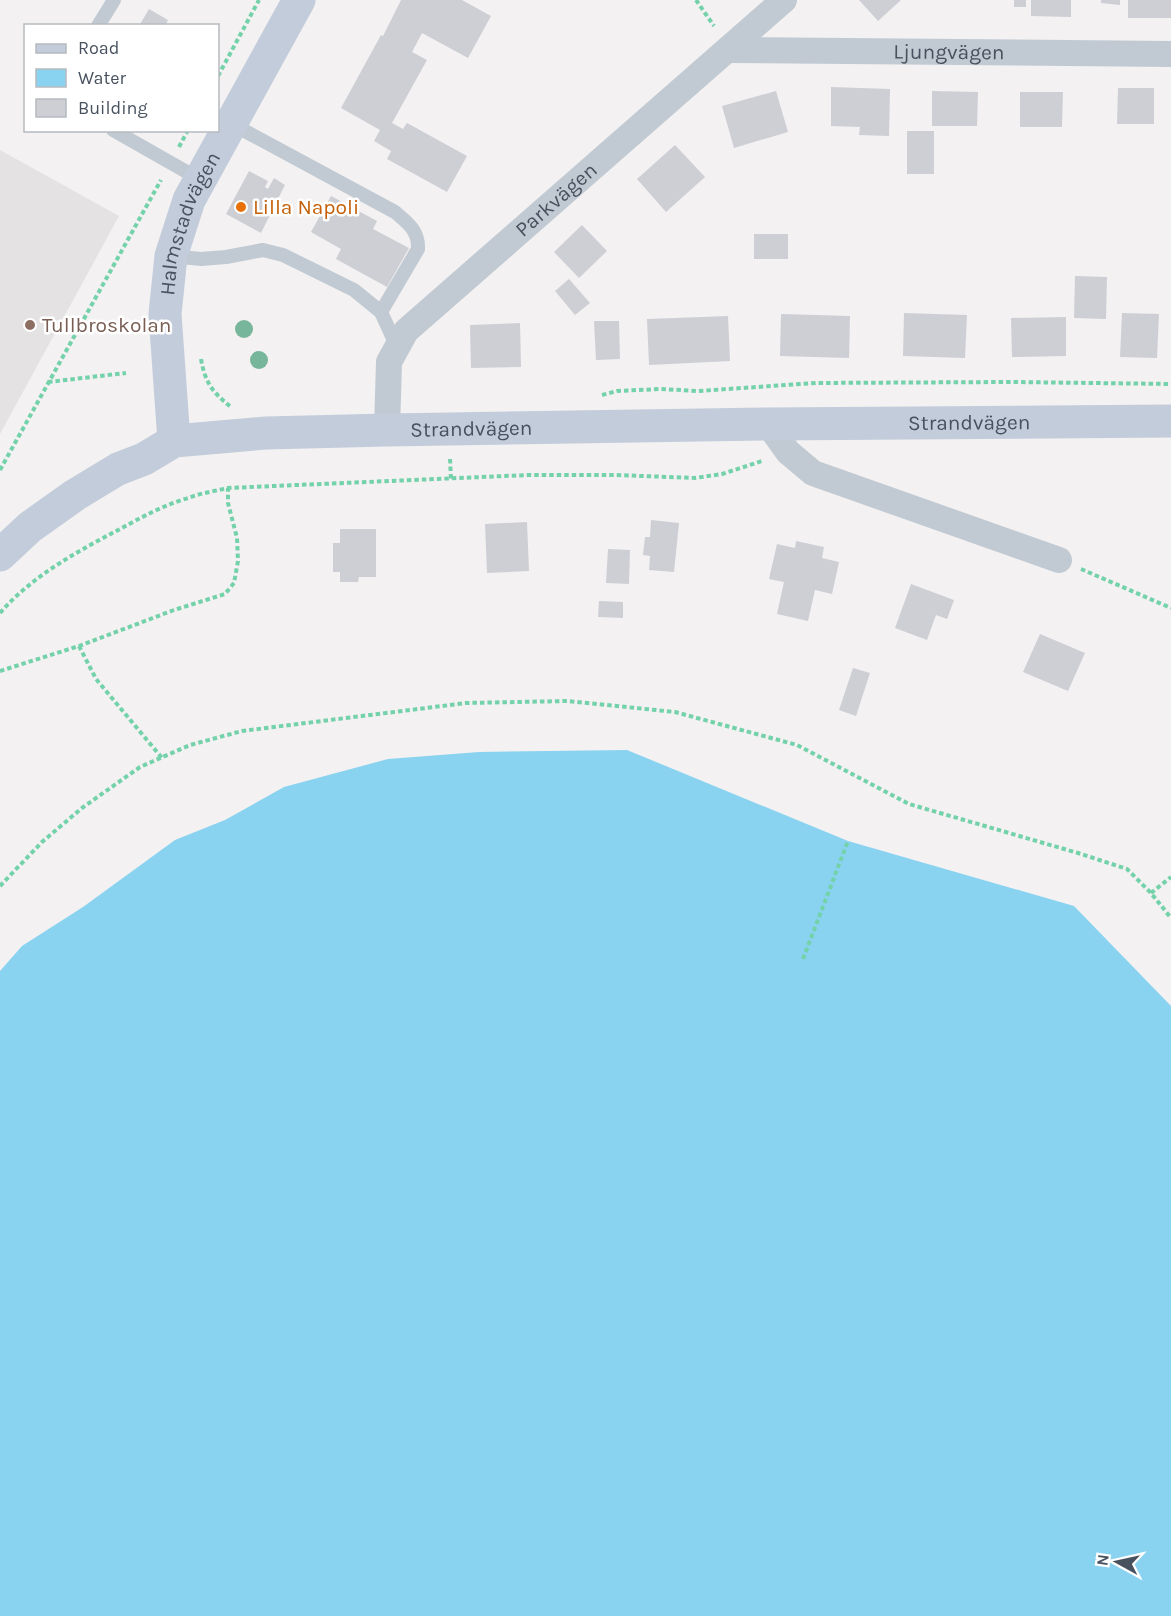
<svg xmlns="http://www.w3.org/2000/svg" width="1171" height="1616" font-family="Karla,sans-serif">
  <rect width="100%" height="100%" fill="#f3f1f1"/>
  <path fill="#e4e2e3" d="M0 150 119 216 0 434Z"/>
  <path fill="#89d3f1" d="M627 750 848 841 1074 906 1171 1006V1616H0V971L22 946 83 907 175 840 225 820 284 787 388 759 479 752Z"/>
  <path fill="#cdcfd5" d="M401 0H462L491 16 468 58 422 33 412 52 427 60 392 123 403 129 407 123 467 156 447 192 387 159 391 151 374 141 380 130 341 108 381 35 383 36Z
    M859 0H901L878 21Z
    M1014 0H1026V7H1014Z
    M1031 0H1071V17L1031 16Z
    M1101 0H1120V5L1101 3Z
    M1128 0H1171V18H1128Z
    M149 9 168 20 165 26H139Z
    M831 87 890 89 889 136 859 135 860 127 831 126Z
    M1118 88H1154V124H1117Z
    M776 91 788 132 734 148 722 106Z
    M932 91 978 92 977 126H932Z
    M1020 92H1063L1062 127H1020Z
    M907 131H934V174H907Z
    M675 145 705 177 666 212 637 179Z
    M249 171 268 181 265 187 268 189 274 178 285 185 261 233 226 214Z
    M331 196 377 221 373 229 409 248 387 287 336 259 341 249 311 232Z
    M582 225 607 251 579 278 554 252Z
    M754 234H788V259H754Z
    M1075 276 1107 277 1106 319 1074 318Z
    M569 279 590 303 575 315 555 291Z
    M904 313 967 315 965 358 903 356Z
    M1122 313 1159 314 1157 358 1120 357Z
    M781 314 850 316 849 358 780 356Z
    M728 316 730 361 649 365 647 319Z
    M1066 317V356L1012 357 1011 318Z
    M594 321H619L620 359 596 360Z
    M520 323 521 367 471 368 470 325Z
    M651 520 679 523 674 572 649 570 650 556 643 555 645 537H650Z
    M527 522 529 571 487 573 485 524Z
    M340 529H376V577H359L358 582H340V572H333V543H340Z
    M796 541 824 547 822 558 839 562 832 594 815 590 808 621 777 614 784 582 769 579 777 544 795 548Z
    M608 549 630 550 629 584 606 583Z
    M911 584 954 600 947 619 936 615 927 640 895 628Z
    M599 601 623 602V618L598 617Z
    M1040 634 1085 653 1068 691 1023 672Z
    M853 668 870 673 856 716 839 710Z"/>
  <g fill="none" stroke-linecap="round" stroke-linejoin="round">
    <path stroke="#74d2ab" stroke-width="4" stroke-dasharray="4.5 3" stroke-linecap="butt" d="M696 0 714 26
      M218 76 259 0
      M179 147 188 130
      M201 359C205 382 212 392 231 407
      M48 382 126 373
      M602 395 617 391 660 389 698 391 816 383 1012 382 1171 384
      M450 459 451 479
      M0 470 161 180
      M1081 569 1171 608
      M0 613C32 576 78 551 120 529 142 517 164 505 188 498 201 493 215 491 228 488L528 475H616L695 478 722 474 762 461
      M79 646 96 679 162 758
      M0 671 79 646 174 610 225 594 234 583 238 561 237 538 228 503V488
      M0 886 42 842 82 808 140 767 190 745 242 731 466 703 567 701 675 712 797 745 909 804 1078 853 1127 869 1151 893 1171 918
      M1151 893 1171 877
      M803 959 848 841"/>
    <path stroke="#c1cad3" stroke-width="14" d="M98 26 114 0
      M232 124 395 212C408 223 419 231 418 249L381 312
      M113 130 201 180
      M171 256 201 259 226 257 263 250 283 255 354 290 381 312 397 347"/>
    <g stroke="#c1cad3" stroke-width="26">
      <path id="s1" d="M729 50 1171 54"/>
      <path d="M768 424 788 452 813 473 1059 560"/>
      <path id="s2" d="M387 430 389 362 406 331 784 0"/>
    </g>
    <g stroke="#c3ccda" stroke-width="33">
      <path id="s3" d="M174 441 165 314 171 256 189 200 299 0"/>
      <path id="s4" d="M0 555 30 527 75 495 118 469 144 459 174 441 266 433 387 430 768 424 1171 421"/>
    </g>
  </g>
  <g fill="#78b69c">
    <circle cx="244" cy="329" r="9"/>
    <circle cx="259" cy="360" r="9"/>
  </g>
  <circle fill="#e8710a" stroke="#fff" stroke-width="2" cx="241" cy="207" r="6"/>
  <circle fill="#8d6e63" stroke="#fff" stroke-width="2" cx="30" cy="325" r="6"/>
  <g text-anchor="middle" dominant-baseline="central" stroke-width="5" stroke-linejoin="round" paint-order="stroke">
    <g font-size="21" fill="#48525f" stroke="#fff">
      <text stroke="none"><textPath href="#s1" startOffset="220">Ljungvägen</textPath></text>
      <text stroke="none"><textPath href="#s2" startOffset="303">Parkvägen</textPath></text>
      <text stroke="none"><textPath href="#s3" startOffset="222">Halmstadvägen</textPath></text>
      <text stroke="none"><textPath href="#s4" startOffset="1005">Strandvägen</textPath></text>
      <text stroke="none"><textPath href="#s4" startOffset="507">Strandvägen</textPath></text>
    </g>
    <g font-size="21" fill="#c56008" stroke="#fff" text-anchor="start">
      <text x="253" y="207">Lilla Napoli</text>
    </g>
    <g font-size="21" fill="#785e54" stroke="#fff" text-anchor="start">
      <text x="42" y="325">Tullbroskolan</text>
    </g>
  </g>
  <rect x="24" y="24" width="195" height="108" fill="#ffffff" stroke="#b6babf" stroke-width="1.5"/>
  <rect x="36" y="44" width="30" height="9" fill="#c3ccda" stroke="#b6babf" stroke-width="1.5"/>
  <text x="78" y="54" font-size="18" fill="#48525f">Road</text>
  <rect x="36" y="69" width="30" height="18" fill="#89d3f1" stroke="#b6babf" stroke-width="1.5"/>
  <text x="78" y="84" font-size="18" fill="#48525f">Water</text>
  <rect x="36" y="99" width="30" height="18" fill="#cdcfd5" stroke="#b6babf" stroke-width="1.5"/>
  <text x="78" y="114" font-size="18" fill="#48525f">Building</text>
  <g transform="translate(1117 1562) rotate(278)" stroke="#ffffff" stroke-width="4.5" paint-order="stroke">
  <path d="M0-4.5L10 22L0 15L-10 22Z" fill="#48525f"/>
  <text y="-9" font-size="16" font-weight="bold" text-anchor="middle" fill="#48525f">N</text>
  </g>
</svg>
